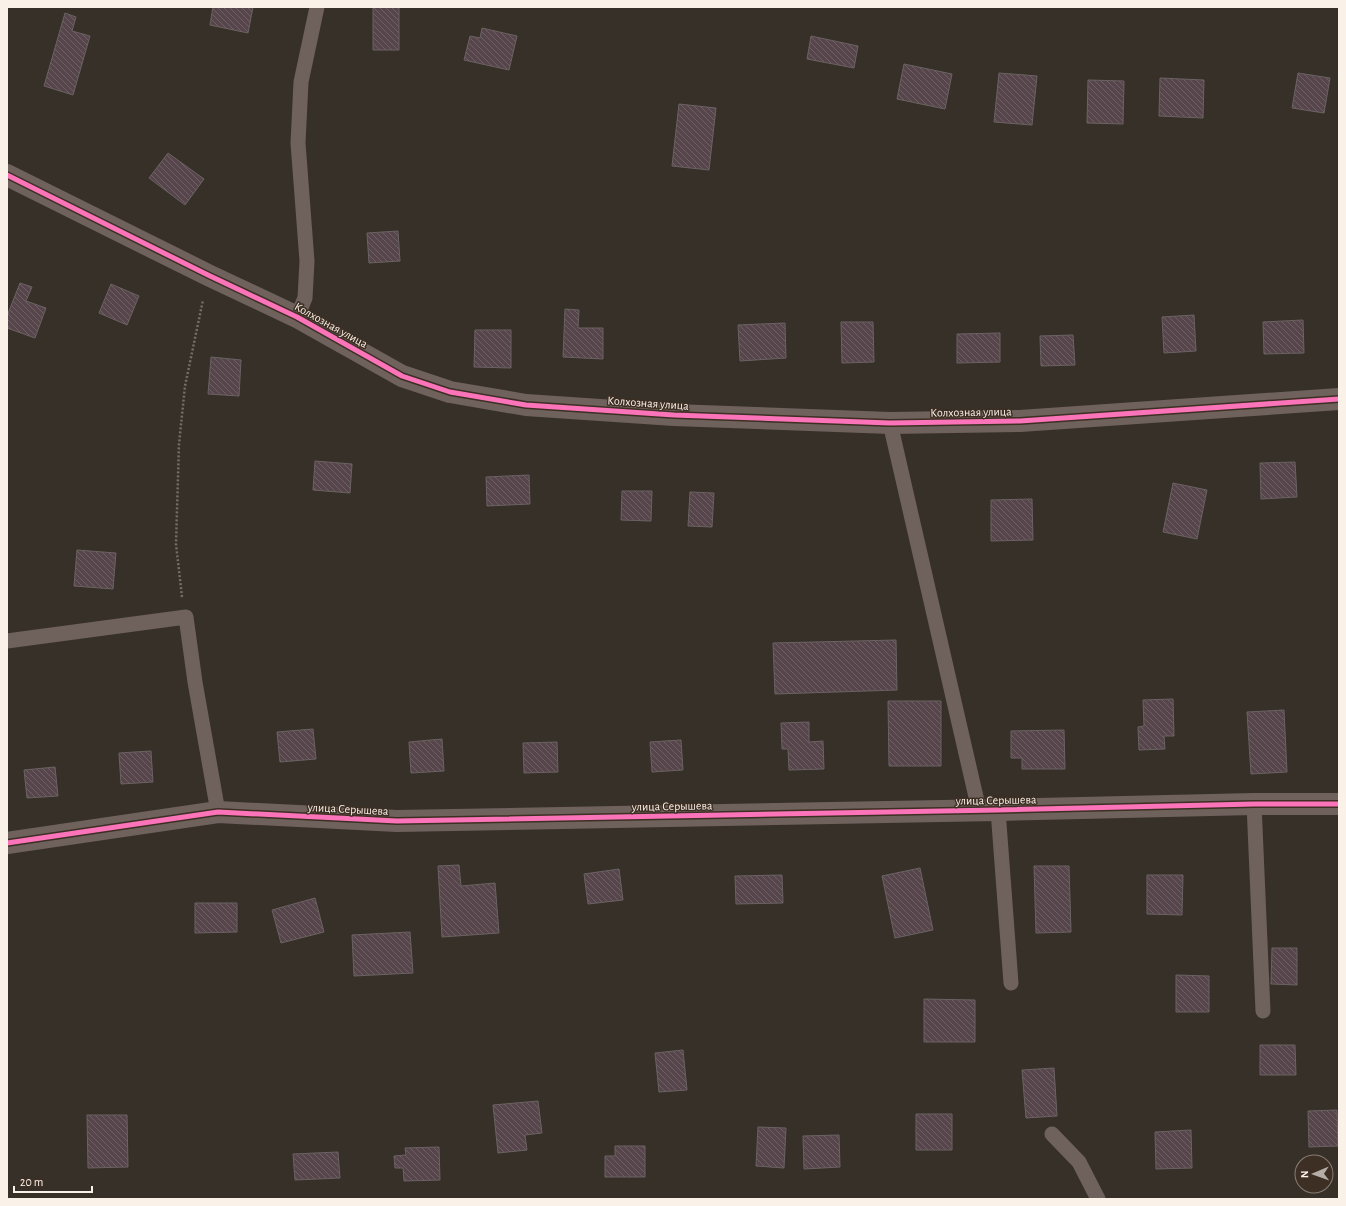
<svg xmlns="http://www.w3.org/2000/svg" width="1346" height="1206" font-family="'Alegreya Sans',sans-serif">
  <defs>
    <pattern id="building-back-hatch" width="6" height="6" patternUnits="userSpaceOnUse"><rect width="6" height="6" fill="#57454c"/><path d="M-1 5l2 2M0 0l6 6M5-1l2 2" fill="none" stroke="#706066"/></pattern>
  </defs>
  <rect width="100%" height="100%" fill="#373029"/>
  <path fill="url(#building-back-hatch)" stroke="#6a6362" d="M213 7H253L248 33 210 25Z
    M373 7H399V50H373Z
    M65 13 76 17 72 31 90 36 73 95 44 86Z
    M482 28 517 36 509 70 464 60 470 36 480 38Z
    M811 36 858 46 854 68 807 59Z
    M904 64 952 74 945 109 897 99Z
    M999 73 1037 76 1032 125 994 122Z
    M1298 73 1330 78 1324 113 1292 108Z
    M1160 78 1204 80 1203 118 1159 116Z
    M1088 80 1124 81 1123 124 1087 123Z
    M679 104 716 108 709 170 672 166Z
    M168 153 204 179 185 205 149 178Z
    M398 231 400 261 369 263 367 233Z
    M20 283 32 287 26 301 46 308 35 338 7 328V316Z
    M111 284 139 296 127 325 99 313Z
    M565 309 579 310 578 328H603V359L563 357Z
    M1194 315 1196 351 1164 353 1162 317Z
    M1303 320 1304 353 1264 354 1263 322Z
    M841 322H873L874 362 842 363Z
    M785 323 786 358 740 361 738 325Z
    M475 330H511V368L474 367Z
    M1000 333V362L957 363V334Z
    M1073 335 1075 365 1041 366 1040 336Z
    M211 357 241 360 239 396 208 394Z
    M315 461 352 464 350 493 313 490Z
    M1295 462 1297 497 1261 499 1260 463Z
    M529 475 530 504 487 506 486 477Z
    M1173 483 1207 490 1197 539 1163 532Z
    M622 491H652L651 521 621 520Z
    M690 492 714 493 712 527 688 526Z
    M1032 499 1033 540 991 541V500Z
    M77 550 116 553 113 589 74 586Z
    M896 640 897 690 775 694 773 643Z
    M1173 699 1174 736H1164L1165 749 1139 750 1138 727 1144 726 1143 700Z
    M888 701H941V766H889Z
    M1284 710 1287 772 1251 774 1247 712Z
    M809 722V742L823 741 824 769 789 770 788 749H782L781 723Z
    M313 729 316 759 280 762 277 732Z
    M1064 730 1065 769H1022V758H1011V731Z
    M442 739 444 771 411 773 409 742Z
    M681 740 683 770 652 772 650 742Z
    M557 742 558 772 524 773 523 743Z
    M151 751 153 782 121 784 119 753Z
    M55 767 58 796 27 798 24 770Z
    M459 865 461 886 495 883 499 933 442 937 438 866Z
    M1034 866H1069L1071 932 1036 933Z
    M920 868 933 930 895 938 882 876Z
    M619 869 623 900 588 904 584 874Z
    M782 875 783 903 736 904 735 876Z
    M1147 875H1183L1182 915 1147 914Z
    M315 898 324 932 281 943 272 910Z
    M195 903H237V932L195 933Z
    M410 932 413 973 354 976 352 935Z
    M1272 948H1297V985L1271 984Z
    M1176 975 1209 976V1012H1176Z
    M924 999 975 1000V1042H924Z
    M1260 1045H1295L1296 1075H1260Z
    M683 1050 687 1090 659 1092 655 1053Z
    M1054 1068 1057 1116 1026 1118 1022 1070Z
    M538 1101 542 1133 525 1135 527 1150 498 1153 493 1105Z
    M1337 1110 1338 1146 1309 1147 1308 1111Z
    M916 1114H952V1150H916Z
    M87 1115H127L128 1167 88 1168Z
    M758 1127 786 1128 784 1168 756 1166Z
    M1191 1130 1192 1168 1156 1169 1155 1132Z
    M839 1135 840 1167 804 1169 803 1136Z
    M615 1146H645V1177H605V1156H615Z
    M439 1147 440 1180 404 1181 403 1168H395L394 1156 406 1155 405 1148Z
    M338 1152 340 1178 295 1180 293 1154Z"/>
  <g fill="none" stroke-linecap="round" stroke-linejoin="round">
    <path stroke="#766c68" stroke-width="2.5" stroke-dasharray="2 2" stroke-linecap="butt" d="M182 597 176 544 179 444 185 386 203 300"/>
    <path stroke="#6f625d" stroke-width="15" d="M297 317 305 298 307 261 298 143 301 82 317 7
      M890 423 979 810
      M7 641 186 617 195 682 218 812
      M1254 804 1263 1011
      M998 810 1011 983
      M1052 1134 1079 1162 1098 1199"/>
    <path stroke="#6f625d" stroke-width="22" d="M7 175 208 275 297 317 402 376 450 392 526 405 674 415 890 423 1020 421 1339 399
      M7 843 218 812 397 821 998 810 1254 804H1339"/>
    <g stroke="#3d2f23" stroke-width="8">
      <path id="cycleway" d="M7 175 208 275 297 317 402 376 450 392 526 405 674 415 890 423 1020 421 1339 399
        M7 843 218 812 397 821 998 810 1254 804H1339"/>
    </g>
    <use href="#cycleway" stroke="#fb73b8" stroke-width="5"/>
  </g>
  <g text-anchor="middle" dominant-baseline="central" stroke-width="3" stroke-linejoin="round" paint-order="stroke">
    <g font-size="12" fill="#faf1e9" stroke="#3d2f23">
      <text transform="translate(331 325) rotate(29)">Колхозная улица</text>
      <text transform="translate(648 403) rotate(4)">Колхозная улица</text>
      <text transform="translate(971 412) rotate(-1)">Колхозная улица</text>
      <text transform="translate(996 800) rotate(-1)">улица Серышева</text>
      <text transform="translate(672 806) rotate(-1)">улица Серышева</text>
      <text transform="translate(348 809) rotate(3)">улица Серышева</text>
    </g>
  </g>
  <rect width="1346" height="1206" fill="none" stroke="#faf1e9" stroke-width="16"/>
  <g transform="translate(1314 1174) rotate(268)"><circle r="19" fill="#3d2f23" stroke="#897d72"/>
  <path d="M0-3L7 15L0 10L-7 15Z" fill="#b6ada6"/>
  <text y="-6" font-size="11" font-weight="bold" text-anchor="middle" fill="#faf1e9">N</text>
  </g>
  <path d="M14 1186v6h78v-6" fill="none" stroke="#faf1e9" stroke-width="2"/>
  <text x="20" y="1186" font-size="12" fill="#faf1e9" stroke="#3d2f23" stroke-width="3" paint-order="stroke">20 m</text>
</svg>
